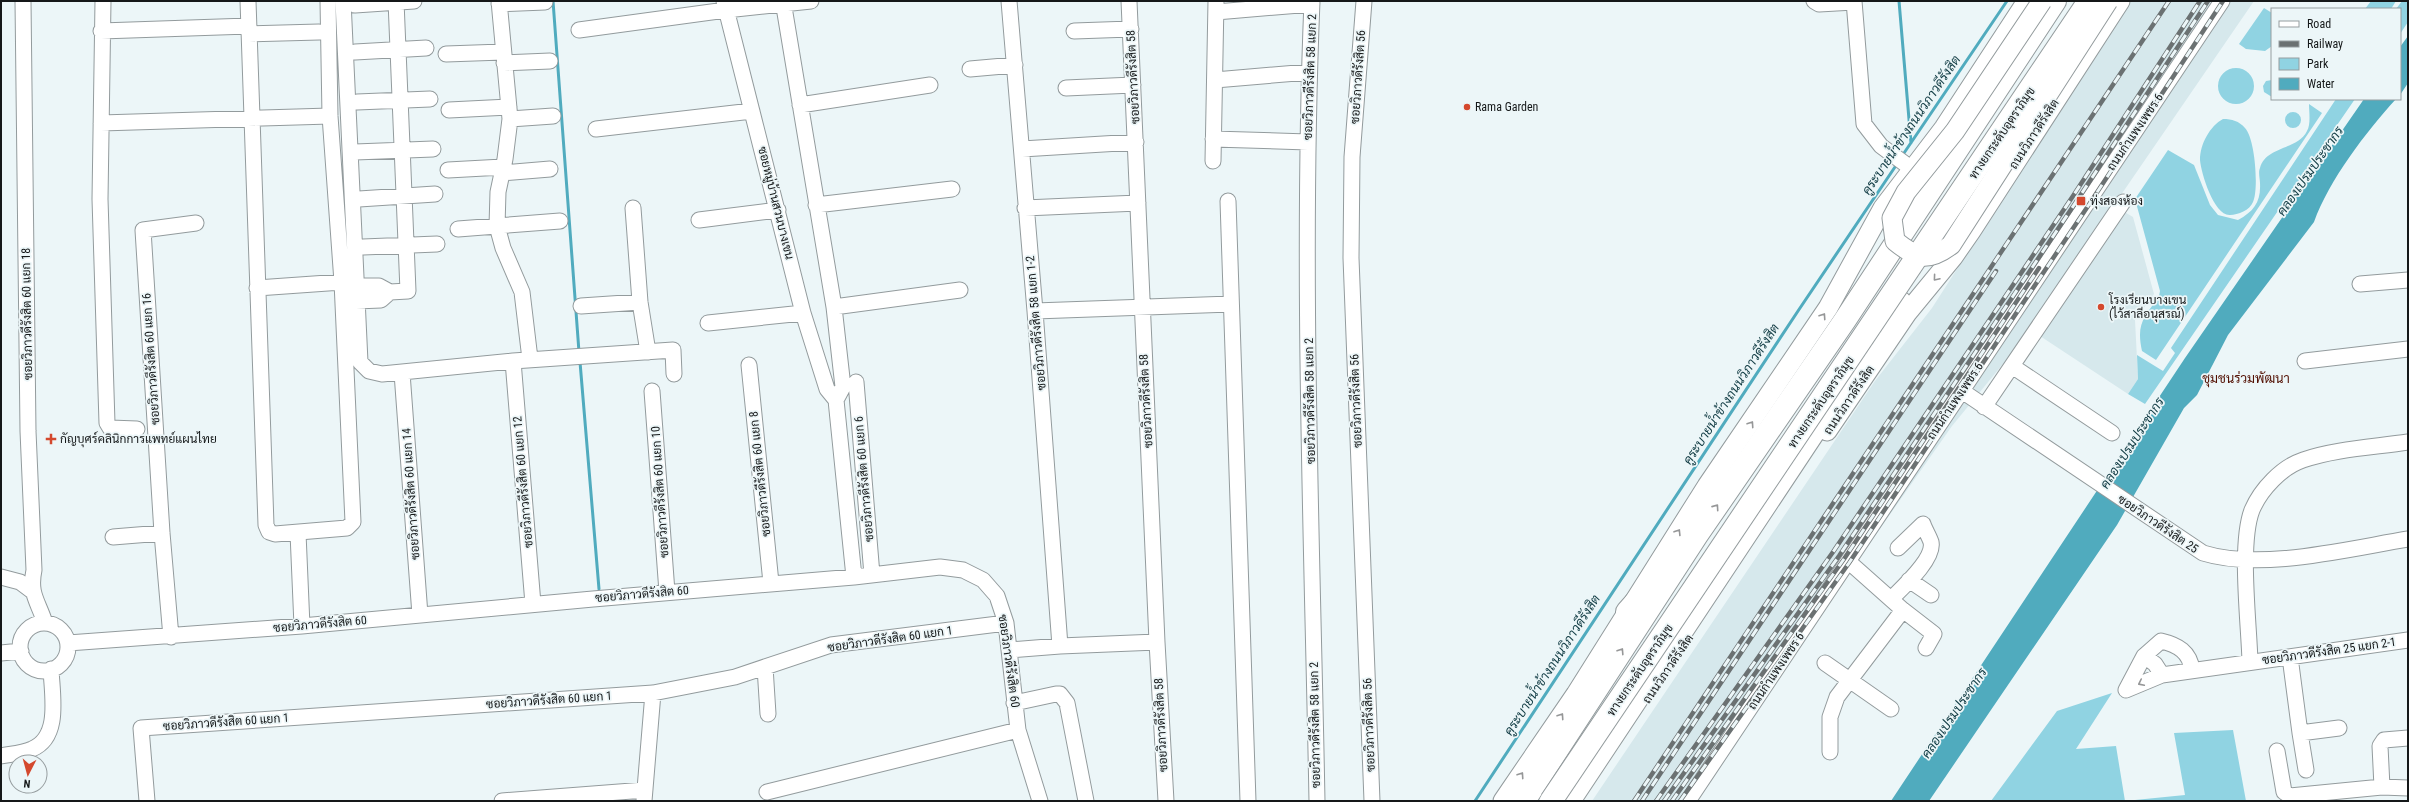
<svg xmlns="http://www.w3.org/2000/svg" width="2409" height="802" font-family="'Roboto Condensed',Sarabun,sans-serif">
  <rect width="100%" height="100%" fill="#ecf6f8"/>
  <path fill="#d6e8ec" d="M2129 1H2254L2016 348 1952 426 1689 801H1592L1875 381 1932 308Z
    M2121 210 2133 217 2154 294 2135 320 2138 379 2128 394 2040 336Z"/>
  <path fill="#90d3e2" d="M2371 1H2396L2391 9H2365Z
    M2402 1H2408V22L2400 34V9H2396Z
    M2264 8 2272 13V46L2265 51 2246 49 2239 44Z
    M2218 86a18 18 0 1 1 36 0a18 18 0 1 1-36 0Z
    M2272 80V97L2264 92 2263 86 2266 81Z
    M2336 99H2355L2145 404 2128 394 2138 379 2137 355 2163 371 2175 353 2171 348Z
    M2309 104 2322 113 2156 360 2142 351C2136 323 2144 318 2159 296L2160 291 2135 199 2168 150 2194 165 2210 205 2218 215 2238 220C2254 211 2261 202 2260 183 2260 179 2258 172 2260 168 2266 146 2298 150 2307 131 2311 124 2309 112 2309 104Z
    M2285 120a8 8 0 1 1 16 0a8 8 0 1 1-16 0Z
    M2223 119C2232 119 2239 121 2245 128 2255 138 2259 189 2253 202 2250 210 2238 215 2230 215 2214 216 2201 173 2200 160 2200 144 2210 126 2223 119Z
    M2112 693 2076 749 2116 746 2125 801 2185 795 2174 733 2233 730 2246 801H1991L2057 711Z"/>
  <path fill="#50abbe" d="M2408 36V83L2400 95V47Z
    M2364 99H2396C2366 132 2329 180 2314 222L2228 335 2197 395 2184 408 2117 525 1929 801H1891L2185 358Z"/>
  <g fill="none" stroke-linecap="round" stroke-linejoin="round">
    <path stroke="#50abbe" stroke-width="3" d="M553 1 579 352
      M1899 1 1911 143
      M1902 156 2007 1
      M580 362 599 589
      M1475 801 1798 311 1897 164"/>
    <g stroke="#939b9d" stroke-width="17">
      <path id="minor" d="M23 1 28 431 34 570C29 594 38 601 45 623
        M103 1 100 199 107 423 110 428 137 429
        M248 1 266 525 269 532 275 534 347 528 353 522 342 282 330 116 328 1
        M343 1 360 362 369 371 382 374 513 361 673 350 674 374
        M499 1 510 119 505 159 498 192 497 226 503 248 522 292 530 359
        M724 1 803 313 827 389 836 400
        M783 1 834 307 843 387 836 400 854 577
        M1009 1 1035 311 1060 646
        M1129 1 1157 642 1166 801
        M1312 1C1301 267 1312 535 1317 801
        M1364 1 1352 157 1351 258 1372 801
        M1814 1 1819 4 1854 2
        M1854 1 1864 124 1881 146 1912 169
        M499 4 545 2
        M355 5 414 1
        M1216 12 1312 4
        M579 30 726 10 811 1
        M101 31 249 26
        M1074 31 1131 29
        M249 34 319 32
        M355 52 426 48
        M446 54 503 52
        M504 63 550 61
        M970 69 1015 65
        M1215 80 1309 72
        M1066 88 1133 85
        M357 102 430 99
        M800 105 930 85
        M449 110 509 107
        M510 119 553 116
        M101 123 330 116
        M596 129 752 111
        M1213 139 1308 142
        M1022 149 1136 142
        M355 152 433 149
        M1213 161 1216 1
        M448 170 503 167
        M502 173 550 169
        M359 199 435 194
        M1228 201 1248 801
        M816 205 952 189
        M633 208 640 302 648 352
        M1025 208 1138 203
        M699 220 778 210
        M458 229 560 221
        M363 247 437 244
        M2360 284 2408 280
        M355 286H379L390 292 381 300 356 301
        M257 288 342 282
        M390 292 408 291 396 1
        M581 306 640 302
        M834 307 960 290
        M1035 311 1231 304
        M708 323 803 313
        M513 361 533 604
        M2305 361 2408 349
        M749 365 771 583
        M2012 366 2112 433
        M402 373 420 615
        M856 382 872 575
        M652 391 667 592
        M1962 391 2203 553C2261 571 2347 549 2408 539
        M1984 407 2123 202
        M298 533 302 626
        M113 537 162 533
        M1849 562 1903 610 1934 634 1926 648
        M1 577 20 582 32 591
        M1909 580 1931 595
        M1891 599C1902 588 1935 559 1931 542 1929 536 1925 530 1923 524L1898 548
        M20 647a24 24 0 1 1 48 0a24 24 0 1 1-48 0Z
        M171 637 162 533 143 230 196 223
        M68 643 302 626 593 599 854 577 940 567 963 570 983 580 997 596 1006 623 1018 730 1040 801
        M1009 650 1060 646 1157 642
        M1 653 21 651
        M2144 656 2155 664 2162 675
        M2290 657 2300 733 2339 728
        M2250 662C2249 623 2239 544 2252 510 2261 489 2282 467 2303 460 2334 449 2375 447 2408 442
        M1825 663 1891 709
        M765 667 768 714
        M2192 670C2190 652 2178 645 2161 641L2144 656 2126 690 2162 675 2408 640
        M1014 703 1056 694H1060L1067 703 1086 801
        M2300 733 2306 770
        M2408 738 2384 740 2380 746 2382 787 2408 788
        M2277 751 2284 792 2290 796 2382 787
        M1830 752V717L1837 697 1903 610
        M1 756C11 754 23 753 32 749 61 737 52 695 51 669
        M767 792 1018 730
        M147 801 141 728 653 693 735 677 831 645 1006 623
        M502 801 645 790
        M644 801 653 693
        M1688 801 2222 1"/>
    </g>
    <g stroke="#939b9d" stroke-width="21">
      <path id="major" d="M1827 431 1907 313 1953 257 1971 231 2120 1
        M1503 801 1576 694 1707 486 1828 308 1883 208 1944 128 2027 1"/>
    </g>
    <g stroke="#939b9d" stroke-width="24">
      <path id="highway" d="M1627 612 1650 586
        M1524 801 1697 535 1845 320 2055 1
        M1569 801 1900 302"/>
    </g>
    <use href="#minor" stroke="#fff" stroke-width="15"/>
    <use href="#major" stroke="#fff" stroke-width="19"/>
    <use href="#highway" stroke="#fff" stroke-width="22"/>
    <g stroke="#6b7172" stroke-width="4.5">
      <path id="rail" d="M1634 801 2169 1
        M1642 801 1996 271
        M1656 801 1833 552 2073 196 2200 1
        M1664 801 1839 556 2078 199 2208 1
        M1672 801 1844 559 2039 268
        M1680 801 1849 563 2088 206 2223 1"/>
    </g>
    <use href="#rail" stroke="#ecf6f8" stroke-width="3" stroke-dasharray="9" stroke-linecap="butt"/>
    <g stroke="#939b9d" stroke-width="21" stroke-linecap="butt">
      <path id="major-bridge" d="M2042 1 1955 131 1906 192 1892 218 1895 241C1916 258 1927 263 1951 245L2108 1"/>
    </g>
    <g stroke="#939b9d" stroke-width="24" stroke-linecap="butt">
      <path id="highway-bridge" d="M1551 801 2089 1"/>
    </g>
    <use href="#major-bridge" stroke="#fff" stroke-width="19"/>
    <use href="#highway-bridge" stroke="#fff" stroke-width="22"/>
  </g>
  <defs><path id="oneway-chevron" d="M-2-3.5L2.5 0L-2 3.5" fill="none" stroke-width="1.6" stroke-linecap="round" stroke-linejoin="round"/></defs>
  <g stroke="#969798">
    <use href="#oneway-chevron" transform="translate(1936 278) rotate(130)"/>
    <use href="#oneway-chevron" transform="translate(1823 316) rotate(-56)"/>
    <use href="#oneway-chevron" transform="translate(1751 424) rotate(-56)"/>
    <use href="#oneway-chevron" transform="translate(1716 507) rotate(-55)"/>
    <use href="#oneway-chevron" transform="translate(1678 532) rotate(-58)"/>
    <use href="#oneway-chevron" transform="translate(1621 651) rotate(-57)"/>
    <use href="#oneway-chevron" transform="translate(2141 683) rotate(154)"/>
    <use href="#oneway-chevron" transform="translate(1561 716) rotate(-56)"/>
    <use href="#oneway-chevron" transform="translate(1521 775) rotate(-56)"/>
  </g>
  <g fill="#d4482d" stroke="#ecf6f8" stroke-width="1.5">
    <circle cx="1467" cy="107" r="4"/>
    <rect x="2076" y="196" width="10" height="10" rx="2"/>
    <circle cx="2101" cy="307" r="4"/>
    <path d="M49 433h4v4h4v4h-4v4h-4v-4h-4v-4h4z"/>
  </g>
  <g text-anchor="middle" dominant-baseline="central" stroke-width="3.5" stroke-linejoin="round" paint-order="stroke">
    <g font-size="12" fill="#151819" stroke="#ecf6f8">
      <text transform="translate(1133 77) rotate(-93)">ซอยวิภาวดีรังสิต 58</text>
      <text transform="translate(1310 77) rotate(-88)">ซอยวิภาวดีรังสิต 58 แยก 2</text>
      <text transform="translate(1358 77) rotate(-86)">ซอยวิภาวดีรังสิต 56</text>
      <text transform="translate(2135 132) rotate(-56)">ถนนกำแพงเพชร 6</text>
      <text transform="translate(2002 133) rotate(-56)">ทางยกระดับอุตราภิมุข</text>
      <text transform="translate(2034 134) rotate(-57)">ถนนวิภาวดีรังสิต</text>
      <text transform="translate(776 203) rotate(76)">ซอยหมู่บ้านสวนบางเขน</text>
      <text transform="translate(27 314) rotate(-91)">ซอยวิภาวดีรังสิต 60 แยก 18</text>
      <text transform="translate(1036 323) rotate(-95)">ซอยวิภาวดีรังสิต 58 แยก 1-2</text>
      <text transform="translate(151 359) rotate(-94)">ซอยวิภาวดีรังสิต 60 แยก 16</text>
      <text transform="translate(1849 400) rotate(-56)">ถนนวิภาวดีรังสิต</text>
      <text transform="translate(1146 401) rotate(-93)">ซอยวิภาวดีรังสิต 58</text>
      <text transform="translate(1310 401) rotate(-91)">ซอยวิภาวดีรังสิต 58 แยก 2</text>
      <text transform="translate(1356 401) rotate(-92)">ซอยวิภาวดีรังสิต 56</text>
      <text transform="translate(1955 401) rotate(-56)">ถนนกำแพงเพชร 6</text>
      <text transform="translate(1821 402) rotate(-56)">ทางยกระดับอุตราภิมุข</text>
      <text transform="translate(760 474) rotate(-96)">ซอยวิภาวดีรังสิต 60 แยก 8</text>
      <text transform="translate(864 479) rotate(-95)">ซอยวิภาวดีรังสิต 60 แยก 6</text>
      <text transform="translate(523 482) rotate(-95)">ซอยวิภาวดีรังสิต 60 แยก 12</text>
      <text transform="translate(660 492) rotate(-94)">ซอยวิภาวดีรังสิต 60 แยก 10</text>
      <text transform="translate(411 494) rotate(-94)">ซอยวิภาวดีรังสิต 60 แยก 14</text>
      <text transform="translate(2158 524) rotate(34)">ซอยวิภาวดีรังสิต 25</text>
      <text transform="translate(642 594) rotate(-5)">ซอยวิภาวดีรังสิต 60</text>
      <text transform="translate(320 624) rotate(-5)">ซอยวิภาวดีรังสิต 60</text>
      <text transform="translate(890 639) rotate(-8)">ซอยวิภาวดีรังสิต 60 แยก 1</text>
      <text transform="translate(2329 651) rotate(-8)">ซอยวิภาวดีรังสิต 25 แยก 2-1</text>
      <text transform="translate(1009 661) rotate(82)">ซอยวิภาวดีรังสิต 60</text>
      <text transform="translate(1668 669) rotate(-56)">ถนนวิภาวดีรังสิต</text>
      <text transform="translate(1640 670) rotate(-56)">ทางยกระดับอุตราภิมุข</text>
      <text transform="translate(1776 671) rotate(-56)">ถนนกำแพงเพชร 6</text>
      <text transform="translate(549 700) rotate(-4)">ซอยวิภาวดีรังสิต 60 แยก 1</text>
      <text transform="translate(226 722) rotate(-4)">ซอยวิภาวดีรังสิต 60 แยก 1</text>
      <text transform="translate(1161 725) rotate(-93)">ซอยวิภาวดีรังสิต 58</text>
      <text transform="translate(1315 725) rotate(-91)">ซอยวิภาวดีรังสิต 58 แยก 2</text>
      <text transform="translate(1369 725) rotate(-92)">ซอยวิภาวดีรังสิต 56</text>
    </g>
    <g font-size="12" fill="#151819" stroke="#ecf6f8" text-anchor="start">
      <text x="1475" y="107">Rama Garden</text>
      <text x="2090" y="201">ทุ่งสองห้อง</text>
      <text x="2109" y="300">โรงเรียนบางเขน<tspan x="2109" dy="14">(ไว้สาลีอนุสรณ์)</tspan></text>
      <text x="60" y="439">กัญบุศร์คลินิกการแพทย์แผนไทย</text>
    </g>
    <g font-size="13" font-style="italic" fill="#103b43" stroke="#ecf6f8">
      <text transform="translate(1911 125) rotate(-56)">คูระบายน้ำข้างถนนวิภาวดีรังสิต</text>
      <text transform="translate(2310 171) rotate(-55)">คลองเปรมประชากร</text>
      <text transform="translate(1731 394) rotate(-57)">คูระบายน้ำข้างถนนวิภาวดีรังสิต</text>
      <text transform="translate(2132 443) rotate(-57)">คลองเปรมประชากร</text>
      <text transform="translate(1552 665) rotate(-57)">คูระบายน้ำข้างถนนวิภาวดีรังสิต</text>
      <text transform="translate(1954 713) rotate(-56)">คลองเปรมประชากร</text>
    </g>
    <g font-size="13" fill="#541205" stroke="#ecf6f8">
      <text x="2246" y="378">ชุมชนร่วมพัฒนา</text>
    </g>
  </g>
  <rect width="2409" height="802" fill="none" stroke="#151819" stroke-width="4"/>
  <rect x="2271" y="8" width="130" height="92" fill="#ecf6f8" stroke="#969d9f"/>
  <rect x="2279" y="21" width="20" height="6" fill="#ffffff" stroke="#969d9f"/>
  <text x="2307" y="28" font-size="12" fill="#151819">Road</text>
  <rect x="2279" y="41" width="20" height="6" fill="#6b7172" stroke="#969d9f"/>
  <text x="2307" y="48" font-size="12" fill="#151819">Railway</text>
  <rect x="2279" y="58" width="20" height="12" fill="#90d3e2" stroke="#969d9f"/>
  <text x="2307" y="68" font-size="12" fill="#151819">Park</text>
  <rect x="2279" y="78" width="20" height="12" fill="#50abbe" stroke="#969d9f"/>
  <text x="2307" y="88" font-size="12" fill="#151819">Water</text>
  <g transform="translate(28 774) rotate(186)"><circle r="19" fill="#ecf6f8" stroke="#969d9f"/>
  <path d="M0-3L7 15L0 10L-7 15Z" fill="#d4482d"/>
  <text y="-6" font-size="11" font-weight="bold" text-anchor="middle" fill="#151819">N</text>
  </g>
</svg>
